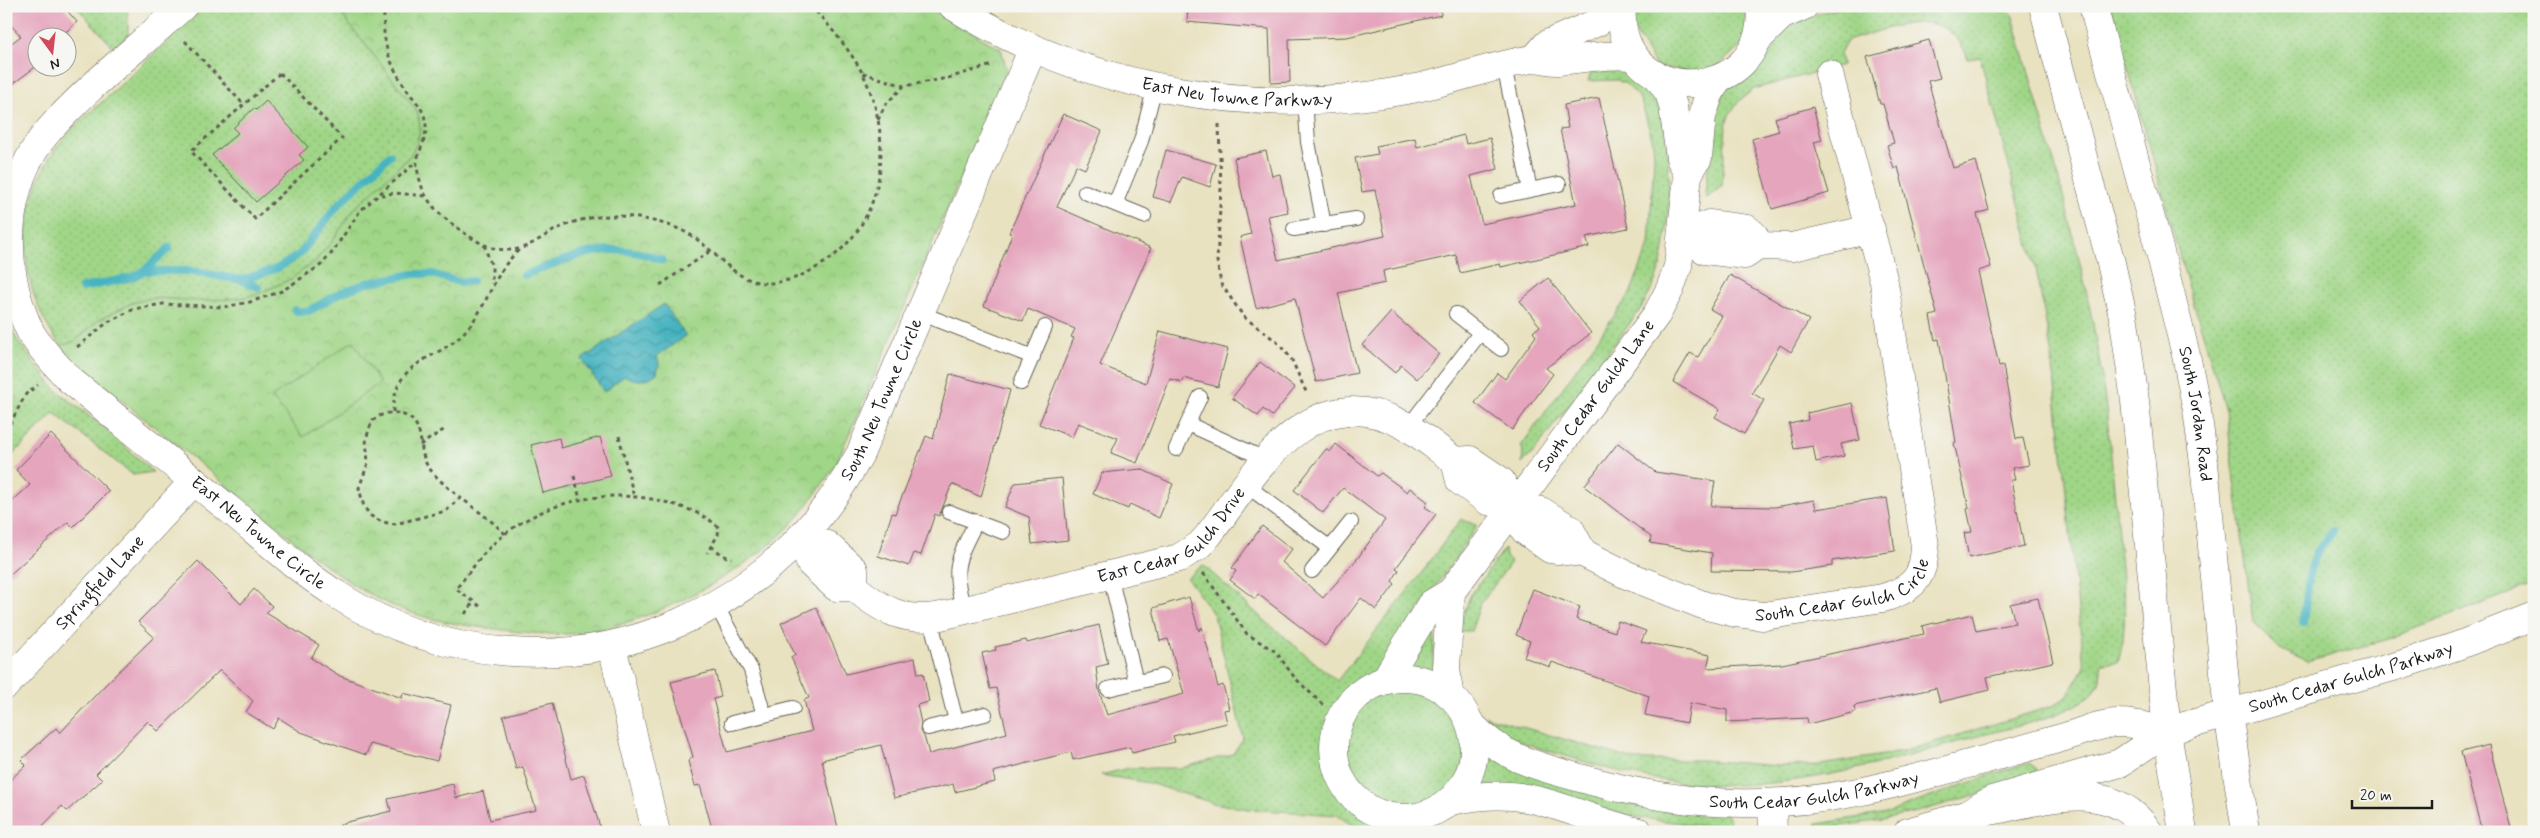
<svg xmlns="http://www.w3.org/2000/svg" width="2540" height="838" font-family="Mynerve,sans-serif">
  <defs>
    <pattern id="grass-dots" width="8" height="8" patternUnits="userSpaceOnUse" patternTransform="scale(1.25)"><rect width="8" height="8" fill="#a0d687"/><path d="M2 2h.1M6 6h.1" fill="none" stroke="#89b774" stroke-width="1.8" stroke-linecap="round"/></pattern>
    <pattern id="park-crowns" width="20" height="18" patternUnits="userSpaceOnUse" patternTransform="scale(1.25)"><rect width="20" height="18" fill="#a0d687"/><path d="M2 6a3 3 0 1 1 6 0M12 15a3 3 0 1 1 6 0" fill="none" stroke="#89b774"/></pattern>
    <pattern id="water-waves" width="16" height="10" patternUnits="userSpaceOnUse" patternTransform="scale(1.25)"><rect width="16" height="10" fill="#45b3c0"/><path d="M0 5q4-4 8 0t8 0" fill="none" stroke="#39919b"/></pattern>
  </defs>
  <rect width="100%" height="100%" fill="#f6f6f2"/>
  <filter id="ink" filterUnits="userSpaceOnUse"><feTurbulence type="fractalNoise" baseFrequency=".02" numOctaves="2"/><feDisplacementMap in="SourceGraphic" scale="10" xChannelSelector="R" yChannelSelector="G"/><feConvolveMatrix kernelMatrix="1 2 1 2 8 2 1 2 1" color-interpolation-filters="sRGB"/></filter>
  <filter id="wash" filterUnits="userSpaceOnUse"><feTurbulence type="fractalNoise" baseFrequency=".0096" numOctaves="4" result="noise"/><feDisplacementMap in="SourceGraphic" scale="20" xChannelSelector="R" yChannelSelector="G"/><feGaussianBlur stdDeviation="1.12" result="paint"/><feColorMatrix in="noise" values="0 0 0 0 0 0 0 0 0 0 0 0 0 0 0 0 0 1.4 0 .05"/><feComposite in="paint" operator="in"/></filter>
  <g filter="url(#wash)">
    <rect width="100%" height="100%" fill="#e9e2c1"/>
    <path fill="url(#grass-dots)" stroke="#5e7952" d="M76 6H124L128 13V35L113 47Z
      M205 6H335L415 108 419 117 420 130 417 143 410 156 355 208 331 243 315 261 291 279 258 294 241 298 203 301 153 298 132 303 99 320 75 341 61 346C12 283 14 194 68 133 80 119 97 107 110 95 142 65 173 36 205 6Z
      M1631 6H1752L1748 40 1707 75 1656 66 1631 25Z
      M1849 6H2008L2013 17C2041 118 2073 220 2093 324 2111 417 2115 514 2125 609L2123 641 2118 662 2102 664C2100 671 2101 681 2098 686 2082 715 2007 728 1975 737 1882 764 1787 792 1689 784 1650 780 1610 770 1572 758 1540 748 1507 742 1485 716L1635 760H1702L1779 766 1820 765 1902 752 2053 706 2067 696 2084 667 2052 357 2036 268 1980 57 1968 59C1947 0 1892 28 1847 41L1840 54 1842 65 1754 89 1740 100 1729 115 1726 125 1722 186 1707 198 1705 195 1714 114 1725 91 1782 30 1819 13Z
      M2111 6H2534V584L2388 639 2307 662 2280 649 2253 622 2226 410 2183 268Z
      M1594 65C1609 66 1625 65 1639 74 1676 97 1671 216 1663 254 1660 273 1651 291 1642 307L1533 453 1522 463 1523 451 1521 446 1630 294 1649 245 1654 158 1653 142 1643 107 1639 97 1626 84 1617 80 1588 81Z
      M6 316 17 340 55 389 102 426 153 472 133 475 54 413 6 462Z
      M1461 519 1476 525 1475 529 1378 670 1344 698 1330 721 1326 745 1333 781 1345 801 1374 823 1370 832 1361 831 1337 815 1248 809 1213 803 1149 783 1101 775 1129 768H1181L1233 754 1243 738 1214 615 1187 578 1203 565 1263 619 1337 681 1420 575Z
      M1505 548 1506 557 1511 562 1480 605 1471 631H1458L1470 596Z
      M1436 611 1433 672 1404 669Z
      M1343 748a61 61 0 1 1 122 0a61 61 0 1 1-122 0Z
      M1482 751 1727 814 1729 818 1728 824 1721 828 1641 818 1478 783Z
      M2029 763 2037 769 2034 778 1917 812 1883 820 1819 829 1817 827V824L1887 813 1995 773Z"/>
    <path fill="url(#park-crowns)" stroke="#5e7952" d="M335 6H925L1001 49 1007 71 836 464C821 486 806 510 787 529 737 578 639 630 568 634 543 635 519 632 495 629 449 624 410 617 369 594 325 569 287 534 248 503 191 456 132 409 74 362L61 346 75 341 99 320 132 303 153 298 203 301 241 298 258 294 291 279 315 261 331 243 355 208 410 156 417 143 420 130 419 117 415 108Z"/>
    <path fill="#a0d687" stroke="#5e7952" d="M353 341 380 383 303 437 272 397Z"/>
    <path fill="url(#water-waves)" stroke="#30686e" d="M664 304 686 336 657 356 659 364 657 373C644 383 638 381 624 376L604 392 582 359Z"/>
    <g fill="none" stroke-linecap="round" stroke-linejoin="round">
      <path stroke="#45b3c0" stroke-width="8" d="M144 271H189L242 280 278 268 300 254 337 206 390 155
        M524 275C577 256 605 238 662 260
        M242 280 258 287
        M82 288 133 277 144 271 169 248
        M295 310 299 312 309 311 340 293 367 283 413 274H432L459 282 472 281
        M2303 623 2310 570 2317 552 2333 531"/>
    </g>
    <g id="blocks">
      <path fill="#e5a5bd" d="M6 6H63L77 22 59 38H38V65L6 89V47L21 36 6 20Z
        M1188 6H1440L1441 15 1347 37 1289 39 1290 82 1271 83 1269 29 1187 22Z
        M1929 40 1940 78 1928 81 1953 168 1976 161 1989 210 1977 214 1991 267 1978 271 1999 366 2003 365 2016 439 2023 438 2029 465 2012 468 2015 480H2011L2024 546 1969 558 1964 533 1972 532 1967 509 1969 508 1954 443 1956 442 1939 339 1935 340 1930 316 1937 314 1898 167 1894 169 1887 145 1894 143 1883 104H1880L1867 57Z
        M1599 98 1628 228 1586 237 1589 247 1501 267 1500 264 1460 273 1456 255 1383 271 1385 283 1338 293 1357 373 1316 382 1295 298 1256 308 1240 237 1251 234 1234 158 1266 151 1272 176 1280 174 1288 212 1268 216 1278 260 1385 236 1375 190 1362 192 1355 158 1378 154 1376 146 1415 138 1417 147 1464 135 1466 144 1490 138 1498 169 1471 176 1482 224 1576 204 1560 129 1568 128 1564 105Z
        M266 101 308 147 299 155 304 160 256 202 212 155 238 133 233 128 254 108 256 110Z
        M1813 107 1822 140 1814 142 1829 193 1772 209 1752 139 1779 131 1775 118Z
        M1063 114 1102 131 1085 169 1076 165 1057 207 1151 248 1100 365 1146 383 1160 331 1228 349 1218 387 1183 378 1182 382 1170 379 1137 463 1111 453 1118 438 1078 423 1072 437 1039 424 1074 338 1071 337 1075 329 1028 309 1023 321 984 306 1012 234 1009 233Z
        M1166 150 1216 164 1210 187 1182 177 1171 202 1153 197Z
        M1730 275 1809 320 1791 352 1780 345 1752 393 1764 400 1744 434 1715 417 1720 409 1673 382 1690 353 1698 357 1722 316 1710 309Z
        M1548 278 1591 333 1546 368 1553 374 1512 430 1475 403 1497 373 1505 379 1536 336 1533 332 1540 326 1520 301Z
        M1391 312 1439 354 1417 379 1401 365 1395 373 1362 345Z
        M1260 362 1295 388 1272 416 1263 409 1258 416 1232 398Z
        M950 374 1010 390 981 497 952 484 939 516 935 514 921 555 914 553 909 566 878 556 892 513 895 514 926 436 933 439Z
        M1852 403 1860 440 1841 444 1844 456 1816 462 1813 446 1794 449 1789 424 1808 420 1807 413Z
        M51 434 109 491 73 527 68 522 6 578V507L30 485 16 470Z
        M600 437 611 476 543 493 531 445 559 438 561 448Z
        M1618 443 1655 472 1715 481 1711 506 1775 507 1814 500 1816 509 1887 498 1895 551 1832 561V566L1791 572 1711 571 1712 553 1650 543 1651 537 1584 486Z
        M1336 444 1377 476 1381 473 1407 492 1410 488 1428 502 1425 507 1436 514 1396 568 1399 570 1392 581 1395 584 1376 610 1361 598 1325 646 1258 594 1255 599 1230 580 1236 571 1232 568 1262 526 1292 549 1282 562 1323 598 1357 559 1385 520 1343 488 1323 513 1294 490 1326 449 1330 452Z
        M1141 469 1173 484 1159 518 1130 504 1128 509 1093 494 1102 473Z
        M1062 478 1068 540 1032 544 1029 517 1005 507 1015 483Z
        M198 561 241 604 254 589 272 606 266 613 319 645 311 658 340 676 402 698 403 693 451 705 437 761 370 744 366 755 301 732 279 718 273 729 246 712 253 701 220 670 158 731 148 721 96 774 102 780 67 811 62 806 37 832H6V784L26 765 21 760 56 728 60 733 105 685 154 637 138 622Z
        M1533 589 1580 607 1576 619 1615 632 1618 621 1646 631 1641 642 1710 655 1707 668 1782 664 1924 634 1922 626 1972 614 1976 631 2015 623 2010 604 2038 598 2053 662 1987 677 1990 690 1940 702 1936 688 1854 706 1855 712 1808 724 1807 718 1727 722V710L1690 703 1687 723 1645 715 1649 696 1552 662 1550 667 1524 657 1530 641 1516 635Z
        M1189 597 1199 631 1202 627 1218 687 1223 685 1229 709 1224 710 1227 723 1173 736 1175 742 1132 753 1130 747 1073 760 1071 752 993 772 995 782 955 792 953 784 894 798 881 745 822 760 839 832H713L700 785 695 786 688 761 693 757 671 682 715 671 721 697 713 699 727 752 812 731 804 700 809 698 791 657 795 655 781 623 816 607 846 674 915 658 918 674 923 673 929 702 917 705 921 723 920 731 924 736 929 754 1007 733 996 688 990 689 982 653 996 650 995 647 1026 640 1027 643 1099 625 1108 664 1096 667 1099 691 1107 715 1184 694 1168 639 1160 641 1153 608Z
        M552 703 571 779 584 775 600 827 583 832H341L340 824 391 811 388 799 453 784 456 798 483 791 490 820 536 810 523 767 516 769 503 716Z
        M2489 745 2512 832H2482L2461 752Z"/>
    </g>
  </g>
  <g filter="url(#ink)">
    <use href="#blocks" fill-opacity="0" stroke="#646156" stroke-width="1"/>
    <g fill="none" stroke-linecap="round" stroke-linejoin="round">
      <g stroke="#646156" stroke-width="16">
        <path id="service" d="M1504 66 1530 190
          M1305 100 1308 142 1324 225
          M1085 192 1144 216
          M1501 196 1559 184
          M1115 204 1141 141 1155 86
          M1294 229 1356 219
          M920 313 1033 357
          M1456 314 1501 349
          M1021 383 1045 327
          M1188 424 1265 459
          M1408 427 1480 333
          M1176 449 1200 397
          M1246 485 1330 548
          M949 512 1003 532
          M1312 571 1351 522
          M1110 576 1136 682
          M716 605 751 670 764 715
          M964 611C952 567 956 562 976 522
          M930 618 956 721
          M1108 689 1163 676
          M732 723 793 708
          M928 728 985 714"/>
      </g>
      <g stroke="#646156" stroke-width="29">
        <g id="minor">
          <path id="s1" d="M183 6C140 46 87 87 49 130 1 185 0 270 31 333 42 351 56 365 70 380 123 423 176 467 230 510 265 539 300 572 339 596 439 660 569 671 678 623 758 588 819 530 860 454L1033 48"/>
          <path id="s2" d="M953 6C1087 90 1257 119 1412 89 1452 81 1492 65 1533 59 1541 57 1550 62 1559 61 1587 58 1605 54 1634 56"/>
          <path d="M1622 6C1614 112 1771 106 1760 6"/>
          <path d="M1756 41 1781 16 1804 6"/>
          <path d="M1535 58 1547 44 1598 22 1616 6"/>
          <path d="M1658 77 1669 93 1673 106 1680 158 1688 175"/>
          <path d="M1683 236 1705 250 1745 255 1758 246 1792 247 1871 229"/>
          <path d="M1683 236 1709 224 1747 229 1754 235 1758 246"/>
          <path id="s3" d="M1455 461 1470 460 1501 481 1525 531 1550 549 1583 553 1627 575 1703 605 1735 613 1763 616 1883 598C1913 589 1924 578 1925 546L1884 282 1829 74"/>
          <path id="s4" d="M803 537 810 563 836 587H854C881 610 906 623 941 616L1179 558 1200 545 1207 537C1254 476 1307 375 1402 424 1421 434 1438 449 1455 461L1460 481 1488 501 1541 511 1570 529 1583 553"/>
          <path d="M803 537 827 545 854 570V587"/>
          <path d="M612 646 656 832"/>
          <circle cx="1404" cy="748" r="70"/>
          <path id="s5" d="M1385 680 1431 604 1451 592 1657 314 1670 289 1678 266 1688 175 1698 158 1702 116 1709 95 1717 80"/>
          <path id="s6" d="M6 685 194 481"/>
          <path d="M1449 694 1446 667 1451 592"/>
          <path id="s7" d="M1471 724C1504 761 1545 768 1591 781 1694 809 1790 811 1893 784 1949 770 2005 754 2061 738 2076 734 2104 722 2119 723 2135 723 2152 728 2167 731"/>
          <path d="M1450 801C1475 796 1500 793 1526 798 1565 805 1600 824 1639 832"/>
          <path d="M1772 804 1773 832"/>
          <path id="s8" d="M1908 832 1966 815 1992 800 2120 763 2167 731 2400 665 2457 646 2534 616"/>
        </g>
      </g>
      <g stroke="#646156" stroke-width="29">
        <g id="secondary">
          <path d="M2043 6 2111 263 2124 321 2135 401 2167 731 2183 832"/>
          <path id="s9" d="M2093 6 2160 252 2186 355 2197 410 2204 463 2228 713 2246 832"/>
          <path d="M1966 815C2025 809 2106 768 2149 832"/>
        </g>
      </g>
      <path stroke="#646156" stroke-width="3" stroke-dasharray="4 4" stroke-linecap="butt" d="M385 6C380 39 389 65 408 91 414 100 423 108 425 119 429 135 421 145 417 160 416 167 419 177 421 184 426 202 441 216 456 227 471 238 488 250 507 250 525 251 540 238 555 230 580 217 610 213 638 218 656 221 677 226 692 236 717 252 736 283 767 283 793 283 817 269 836 254 886 212 891 140 867 83 857 58 830 26 811 6
        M185 41 244 105
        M280 73 342 138 255 219 191 151Z
        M863 73 904 86
        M878 120 885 105 904 86 948 78 992 65
        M1219 124 1221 189 1217 261 1221 284 1244 317 1276 341 1291 358 1307 394
        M381 195 395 193 425 196
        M484 245 492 267V284
        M660 285 712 250
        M77 347 108 322 134 309 163 304 224 307 250 302 282 291 321 265 331 254 360 211 416 162
        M393 412C394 356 439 363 467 329 489 304 493 273 519 250
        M6 431 26 394 38 385
        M619 436 634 497
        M420 445 445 429
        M574 476 580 499
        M461 497 446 511 395 524 382 522 371 516 364 507 359 488 368 463 366 439 372 421C382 412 396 410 408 417 426 427 417 453 429 468 447 492 483 511 505 534
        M711 546 724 556 732 558
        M1203 573 1247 634 1276 652 1295 678 1324 706
        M480 606 456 589C467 575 478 560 490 547 535 503 600 487 661 501 680 506 705 513 719 528L718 535 707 553
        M465 614 474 601"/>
      <use href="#service" stroke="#fff" stroke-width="14"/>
      <use href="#minor" stroke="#fff" stroke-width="28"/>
      <use href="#secondary" stroke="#fff" stroke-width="28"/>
    </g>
  </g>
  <g text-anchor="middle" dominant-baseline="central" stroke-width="4.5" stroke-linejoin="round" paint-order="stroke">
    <g font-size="18" fill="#1c1c1c" stroke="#f6f6f2">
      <text stroke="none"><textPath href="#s2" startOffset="301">East Neu Towne Parkway</textPath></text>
      <text stroke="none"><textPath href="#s5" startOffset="356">South Cedar Gulch Lane</textPath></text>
      <text stroke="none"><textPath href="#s1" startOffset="1470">South Neu Towne Circle</textPath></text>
      <text stroke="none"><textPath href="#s9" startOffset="421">South Jordan Road</textPath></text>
      <text stroke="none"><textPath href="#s4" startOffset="426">East Cedar Gulch Drive</textPath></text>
      <text stroke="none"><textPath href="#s1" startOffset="702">East Neu Towne Circle</textPath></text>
      <text stroke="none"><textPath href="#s6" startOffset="139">Springfield Lane</textPath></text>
      <text stroke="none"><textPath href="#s3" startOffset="451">South Cedar Gulch Circle</textPath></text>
      <text stroke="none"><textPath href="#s8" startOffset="472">South Cedar Gulch Parkway</textPath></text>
      <text stroke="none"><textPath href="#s7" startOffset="361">South Cedar Gulch Parkway</textPath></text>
    </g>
  </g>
  <rect width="2540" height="838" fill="none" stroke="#f6f6f2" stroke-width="25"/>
  <g transform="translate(52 52) rotate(165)"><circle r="24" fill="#f6f6f2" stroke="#9f9f9c"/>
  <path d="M0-4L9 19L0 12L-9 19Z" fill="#d1495b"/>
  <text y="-8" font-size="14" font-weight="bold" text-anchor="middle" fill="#1c1c1c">N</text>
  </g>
  <path d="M2352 800v8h80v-8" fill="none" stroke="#1c1c1c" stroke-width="2.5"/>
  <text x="2360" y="800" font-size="15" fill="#1c1c1c" stroke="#f6f6f2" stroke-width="4" paint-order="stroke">20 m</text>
</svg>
